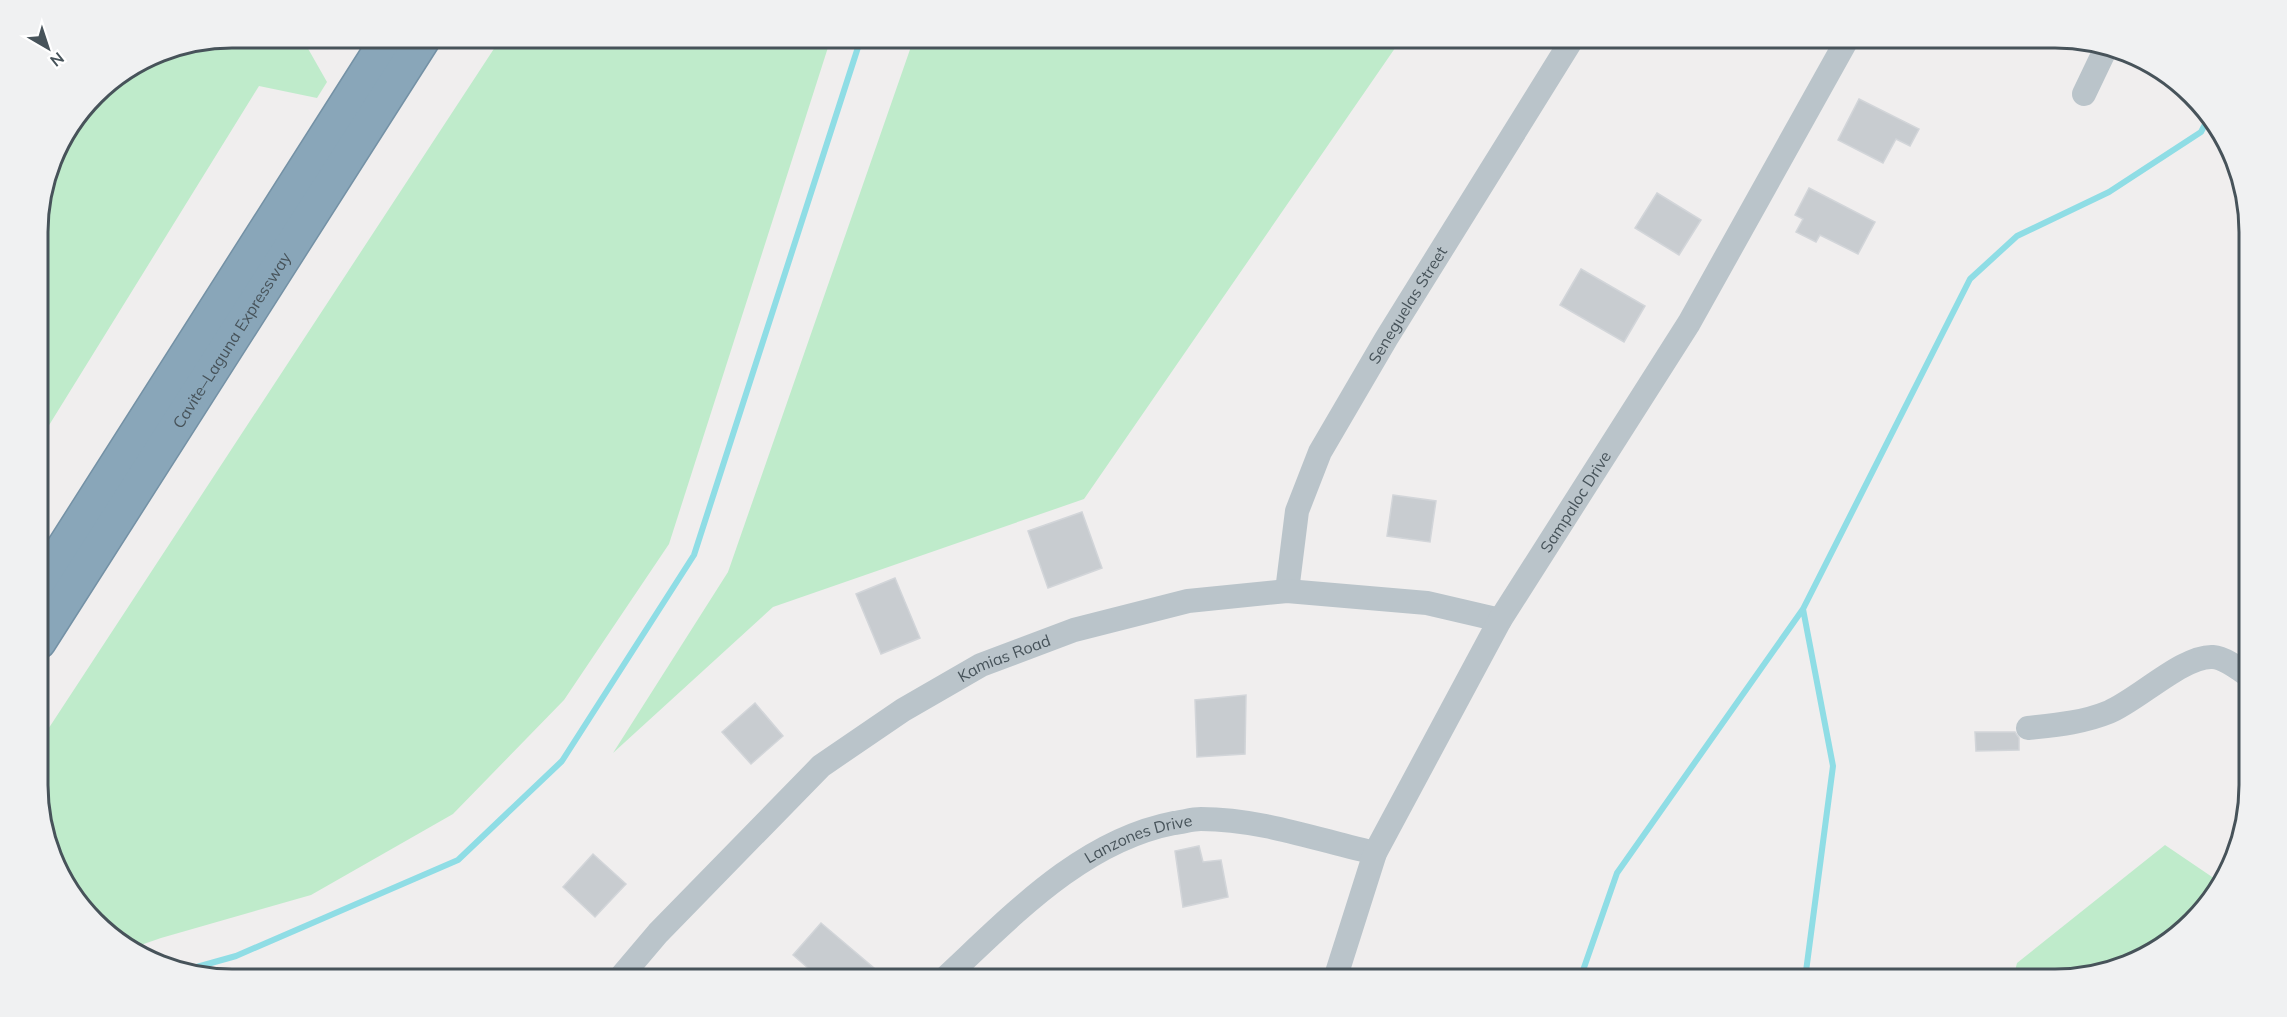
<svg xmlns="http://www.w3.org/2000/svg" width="2287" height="1017" font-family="Mulish,sans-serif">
  <rect width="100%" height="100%" fill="#f0eeee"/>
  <path fill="#bfebcb" d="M232 38H302L327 82 317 98 259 86 38 443V219L57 146 104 86 158 52Z
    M501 38H831L669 544 564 700 453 814 311 895 161 938 135 947 78 904 39 811V743Z
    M914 38H1402L1084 499 773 607 613 753 728 572Z
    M2165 845 2221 883 2209 904 2163 946 2067 979H2013L2017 963Z"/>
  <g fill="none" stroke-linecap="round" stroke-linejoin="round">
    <path stroke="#8fdde5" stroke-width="6" d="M1803 609 1833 766 1805 979
      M186 970 236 956 458 860 562 761 694 555 861 38
      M1580 979 1617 873 1803 609 1970 279 2017 236 2109 192 2201 132 2210 115"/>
  </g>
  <path fill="#c8ccd0" stroke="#d2d5d9" stroke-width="1.5" d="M1859 99 1919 129 1910 146 1896 139 1883 163 1838 140Z
    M1809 188 1875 222 1858 254 1820 235 1816 242 1796 232 1803 219 1795 215Z
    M1657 193 1701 220 1679 255 1635 228Z
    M1581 269 1645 306 1624 342 1560 305Z
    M1393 495 1436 501 1430 542 1387 536Z
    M1082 512 1102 568 1048 588 1028 531Z
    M895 578 920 638 881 654 856 594Z
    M1246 695 1245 754 1197 757 1195 700Z
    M755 703 783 736 751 764 722 732Z
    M1975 732H2015L2019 738V750L1976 751Z
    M1199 846 1203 862 1221 860 1228 897 1183 907 1175 851Z
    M593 854 626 884 595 917 563 887Z
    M821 923 887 979H798L808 968 793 955Z"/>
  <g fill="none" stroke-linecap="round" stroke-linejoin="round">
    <g stroke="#7491a5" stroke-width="36">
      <g id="highway">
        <path d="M39 586 388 38"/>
        <path id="s5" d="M39 642 424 38"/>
      </g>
    </g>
    <g stroke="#bac4ca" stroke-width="24">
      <path d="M2084 94 2106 48"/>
      <path id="s1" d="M1287 591 1297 511 1320 452 1386 339 1573 38"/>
      <path d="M2028 728C2056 725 2082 723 2109 712 2138 700 2184 655 2213 657 2225 658 2239 669 2249 676"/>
      <path id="s2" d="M619 979 658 933 821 766 903 710 981 665 1074 630 1188 601 1287 591 1427 603 1500 620"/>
      <path id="s3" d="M944 979C1011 917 1081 841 1174 823 1183 822 1192 819 1201 819 1260 819 1318 840 1375 853"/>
      <path id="s4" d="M1335 979 1375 853 1500 620 1689 323 1848 38"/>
    </g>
    <use href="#highway" stroke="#89a6b9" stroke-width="33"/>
  </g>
  <g text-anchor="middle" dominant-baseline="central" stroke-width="5" stroke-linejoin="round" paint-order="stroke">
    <g font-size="16" fill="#47535a" stroke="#fff">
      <text stroke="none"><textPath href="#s1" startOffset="315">Seneguelas Street</textPath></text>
      <text stroke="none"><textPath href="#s5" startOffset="358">Cavite–Laguna Expressway</textPath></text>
      <text stroke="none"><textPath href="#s4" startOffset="537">Sampaloc Drive</textPath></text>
      <text stroke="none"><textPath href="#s2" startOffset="507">Kamias Road</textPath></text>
      <text stroke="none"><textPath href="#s3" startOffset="243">Lanzones Drive</textPath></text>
    </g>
  </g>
  <path d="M0 0H2287V1017H0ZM232 48H2055A184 184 0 0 1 2239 232V785A184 184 0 0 1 2055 969H232A184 184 0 0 1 48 785V232A184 184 0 0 1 232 48Z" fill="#f0f1f2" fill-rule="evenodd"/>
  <path fill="none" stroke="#47535a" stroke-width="3" d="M232 48H2055A184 184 0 0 1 2239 232V785A184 184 0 0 1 2055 969H232A184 184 0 0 1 48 785V232A184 184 0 0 1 232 48Z"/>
  <g transform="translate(48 48) rotate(141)" stroke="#ffffff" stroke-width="4.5" paint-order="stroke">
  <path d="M0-4.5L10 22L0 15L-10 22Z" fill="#47535a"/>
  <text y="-9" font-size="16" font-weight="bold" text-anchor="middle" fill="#47535a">N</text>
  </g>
</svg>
